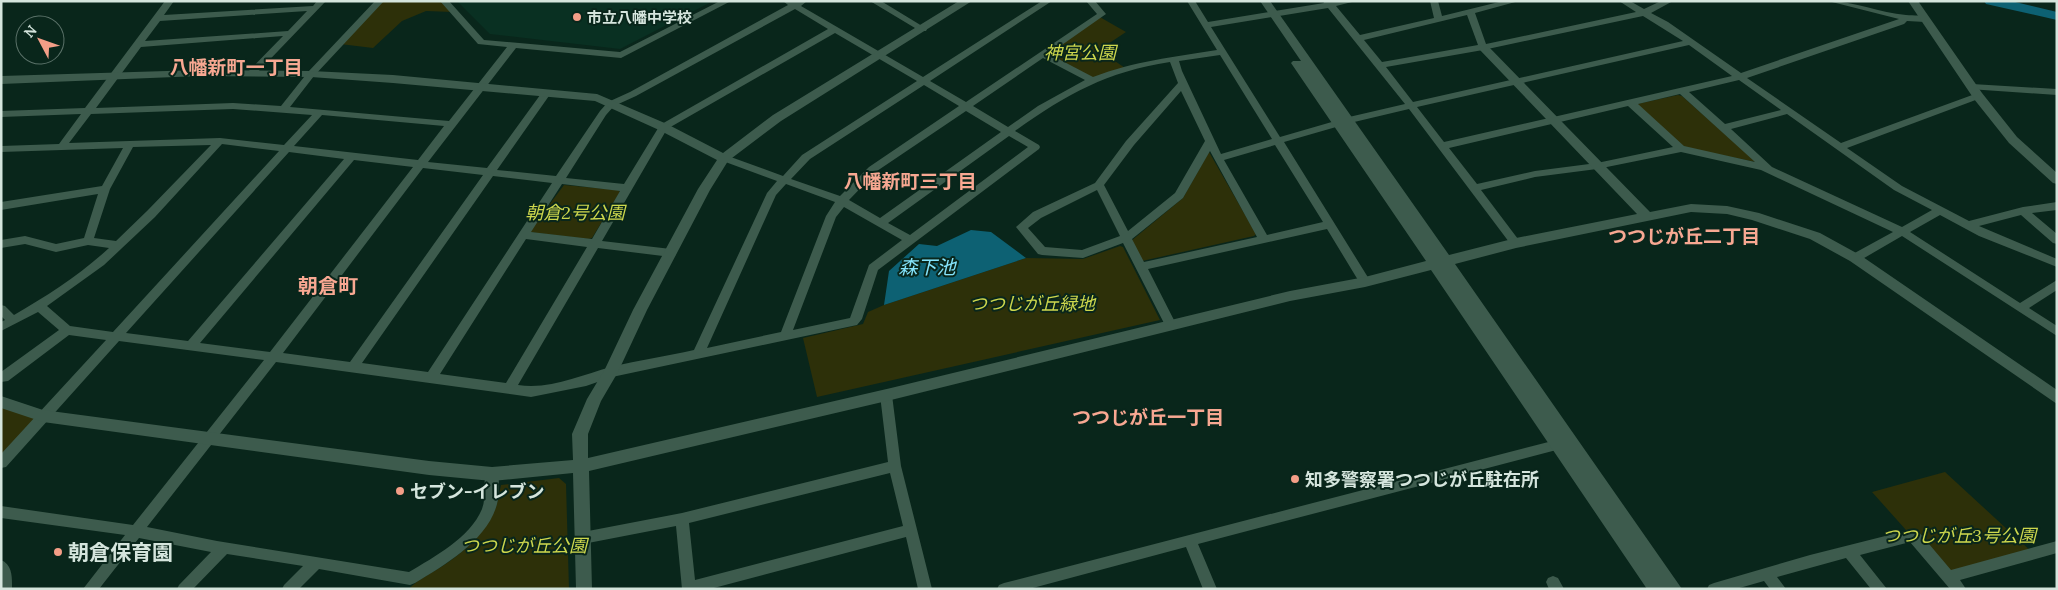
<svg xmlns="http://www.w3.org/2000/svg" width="2058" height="590" font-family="Lora,'Noto Sans JP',serif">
  <rect width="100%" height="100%" fill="#09261b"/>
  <path fill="#093022" d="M457 1H713L620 49 490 34Z"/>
  <path fill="#2d3009" d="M380 1H444L453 12 426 11 402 21 373 48 340 44Z
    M1098 16 1126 32 1099 50 1125 68 1092 80 1042 54Z
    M1678 95 1682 96 1756 162 1687 148 1679 144 1637 104Z
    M1209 152 1256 234 1254 236 1142 261 1131 241 1183 198Z
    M564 185 618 190 620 192 592 238 588 239 529 232Z
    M1120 246 1123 247 1160 320 817 397 803 338 863 324 868 312 884 305 1026 258 1083 259Z
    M1 402 43 416 1 463Z
    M1945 472 2033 553 1948 577 1872 492Z
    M559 478 566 484 569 589H409C418 579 430 574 441 567 462 554 483 534 494 511 498 504 499 493 501 485Z"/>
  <path fill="#0d6173" d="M971 230 991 232 1026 258 884 305 889 271 919 244 937 246Z"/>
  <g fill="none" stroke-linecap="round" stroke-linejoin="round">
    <path fill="#0d6173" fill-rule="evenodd" d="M1984 1H2011L2057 12V20L1986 4Z"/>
    <path fill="#3d5b4d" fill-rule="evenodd" d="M165 1H174L164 15 313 6 317 1H326L255 75 252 76 247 73 283 36 141 47 96 108 233 103 281 106 308 72 375 1H384L314 76 290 107 449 121 507 47 478 44 440 1H449L484 40 620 52 720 1H731L621 58 516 48 428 162 487 168 543 91 546 90 551 93 497 170 556 176 600 111 608 102 630 92 788 5 783 1H807L801 6 923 77 1042 1H1052L930 81 966 102 1097 14 1086 1H1095L1106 14 1049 54 1093 77C1135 61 1173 57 1217 50L1187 1H1195L1208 22 1324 3 1323 1H1356L1336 6 1360 35 1434 18 1430 1H1438L1442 16 1503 1H1519L1475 13 1486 44 1636 12 1619 1H1630L1644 9 1661 1H1673L1651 13 1668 22 1741 73 1899 19 1828 1C1855 1 1880 13 1906 15 1914 16 1923 14 1929 19L1925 22 1907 21 1904 24 1747 78 1841 143 1975 94H1981V98L1847 148 1902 186 1969 221 2023 207 2057 202V210L2032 213 2057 234V244L2053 243 2021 215 1979 226 2057 259V267L1979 236 1940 215 1910 232 2020 303 2057 280V290L2029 308 2057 326V336L1902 236 1859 261H1851L1850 258 1851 255 1893 232 1761 170 1681 152 1597 169 1535 177 1481 190 1521 243 1516 247 1512 246 1409 109 1350 123 1284 142 1369 279 1371 282 1369 285H1361L1327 229 1148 269 1177 326 1175 329H1167L1123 243 1083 258 1042 255 1038 254 1016 227 1033 212 1095 183 1126 141 1178 83 1170 62C1106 72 1067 94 1015 131L1039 145 1040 147 1039 149 878 270 862 319 857 325 612 377 586 386 531 397 276 362 147 527 217 541 409 572C434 557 470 538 482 509 487 496 482 481 487 470L492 469 497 470C499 476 499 483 499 489 499 534 448 563 415 583L410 585 319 569 299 589H282L284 585 303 566 227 554 193 589H177L179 585 211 552 139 538 99 589H83L125 535 1 518V506L133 525 264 360 119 341 6 467 1 468V454L106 340 69 335 8 381 1 382V372L59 330 38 312 1 331V322L5 320 1 316V305L5 306 14 315C47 296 81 274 109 248L88 245 56 252 25 244 1 248V240L25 236 56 244 84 238 98 194 1 210V202L102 186 123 148 1 152V146L59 144 81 114 1 117V111L85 108ZM1328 8 1405 104 1349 117 1280 137 1211 27ZM795 9 828 29 660 125 624 184 566 178 606 115 614 106 636 96ZM307 11 288 31 145 41 160 21ZM1467 15 1478 45 1382 62 1364 40ZM1643 16 1683 41 1413 102 1386 67 1483 50ZM835 33 917 81 802 155 783 176 728 156H720L719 158 720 160 777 181 767 193 694 350C667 356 639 360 611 367 581 375 550 390 518 385L598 248 671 257 675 256 676 253 675 250 671 249 602 241 667 129ZM1689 45 1732 76 1444 142 1417 107ZM1220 55 1272 139 1221 154 1182 71 1179 61ZM1043 58 1085 80 1038 106 1008 127 973 106ZM1739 80 1781 110 1725 124 1689 92ZM924 85 959 106 869 167 840 196 791 179 810 159ZM1181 91 1205 141 1175 193 1128 231 1104 185 1134 145ZM1680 94 1755 162 1684 146 1638 104ZM1628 106 1673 147 1597 163 1535 171 1477 184 1449 148ZM233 109 312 115 284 145 220 138 69 143 91 114ZM966 111 1001 132 880 218 849 200 877 171ZM1787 114 1894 190 1932 210 1902 227 1772 167 1731 129ZM322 115 444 126 418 160 294 146ZM1009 136 1028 147 910 235 888 223ZM222 144 279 151 113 332 70 326 47 306 104 265 155 217ZM211 145 147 211 116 241 94 238 110 189 133 147ZM1275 145 1323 222 1267 235 1224 160ZM1210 151 1257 237 1144 262 1132 239 1183 198ZM289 152 344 159 188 341 126 333ZM354 160 413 167 270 352 200 343ZM423 168 483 175 350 362 283 353ZM493 176 552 183 428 372 362 363ZM562 184 620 191 592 239 531 232ZM786 184 835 202 826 216 781 332 707 348 776 195ZM1097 190 1120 236 1082 250 1045 247 1028 228 1041 218ZM844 207 902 240 869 265 850 318 793 330 836 217ZM526 239 587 247 506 383 440 374Z
      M870 1H881L927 29 926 31H920Z
      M1972 84 2057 89V95L1969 89V85Z
      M886 390 890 392 892 395 901 466 932 589H918L906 537 710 589H682L676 526 583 544 578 542 576 538 578 534 583 532 682 513 888 462 880 395 882 392ZM890 473 903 526 695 580 689 523Z
      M1564 438 1568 439 1570 443 1568 447 1564 448 1198 544 1217 589H1203L1186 547 1029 589H997L999 585 1004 583Z
      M1913 529 1918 531 1951 570 2057 541V553L1960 580 1966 589H1950L1910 542 1860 555 1887 589H1871L1846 558 1777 577 1786 589H1770L1764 581 1736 589H1707L1709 585 1714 583 1810 555Z
      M1 560C13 565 12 578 12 589H1Z
      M1553 576 1558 578 1564 589H1549L1546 582 1548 578Z"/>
    <path fill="#3d5b4d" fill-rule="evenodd" d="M959 1H972L781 121 728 161 710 190 647 310 618 372 601 401 588 434V458L891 388 1290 291 1365 277 1426 261 1291 63 1293 61H1301L1260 1H1270L1449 255 1516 238 1637 214 1479 49 1477 47 1483 44 1487 45 1650 212 1691 204 1727 206 1759 213 1820 233 1860 255 2057 390V404L1850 261 1810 239 1752 220 1727 214 1691 212 1516 248 1455 264 1682 589H1647L1431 270 1365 287 1290 301 891 400 589 471 592 589H576L573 473 492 481 429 475 43 422 1 408V396L43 410 429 461 492 467 573 460 572 434 587 399 605 369 633 310 698 189 717 160 659 130 595 101 393 83 311 77 200 76 1 84V76L200 70 311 71 393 75 597 94 667 124 723 153 773 115Z
      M1908 1H1918L1982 93 2017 137 2057 173V184L2053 183 2009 143 1974 99Z"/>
  </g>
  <g fill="#f49e87" stroke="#09261b" stroke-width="2">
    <circle cx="577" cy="17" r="5"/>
    <circle cx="1295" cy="479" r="5"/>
    <circle cx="400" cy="491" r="5"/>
    <circle cx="58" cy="552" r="5"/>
  </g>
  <g text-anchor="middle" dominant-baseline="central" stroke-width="4" stroke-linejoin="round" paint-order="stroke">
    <g font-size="15" font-weight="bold" fill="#d5e5dd" stroke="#09261b" text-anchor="start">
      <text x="587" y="17">市立八幡中学校</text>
    </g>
    <g font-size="18" font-style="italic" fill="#cdd74d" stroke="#09261b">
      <text x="1080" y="52">神宮公園</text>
      <text x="575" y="212">朝倉2号公園</text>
      <text x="1032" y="303">つつじが丘緑地</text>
      <text x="1959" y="535">つつじが丘3号公園</text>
      <text x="524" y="545">つつじが丘公園</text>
    </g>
    <g font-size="18" font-weight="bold" fill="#d5e5dd" stroke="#09261b" text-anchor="start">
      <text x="1305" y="479">知多警察署つつじが丘駐在所</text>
      <text x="410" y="491">セブン-イレブン</text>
    </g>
    <g font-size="19" font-weight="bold" fill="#f8a892" stroke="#09261b">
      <text x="236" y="67">八幡新町一丁目</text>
      <text x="910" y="181">八幡新町三丁目</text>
      <text x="1684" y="236">つつじが丘二丁目</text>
      <text x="1148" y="417">つつじが丘一丁目</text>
    </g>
    <g font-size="19" font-style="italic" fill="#84e3fb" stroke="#09261b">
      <text x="927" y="267">森下池</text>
    </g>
    <g font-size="20" font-weight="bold" fill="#f8a892" stroke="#09261b">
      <text x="328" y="285">朝倉町</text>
    </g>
    <g font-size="21" font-weight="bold" fill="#d5e5dd" stroke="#09261b" text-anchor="start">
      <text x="68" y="552">朝倉保育園</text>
    </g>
  </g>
  <rect width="2058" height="590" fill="none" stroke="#d5e5dd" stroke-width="5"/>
  <g transform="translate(40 40) rotate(311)"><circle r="24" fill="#09261b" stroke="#5b7269"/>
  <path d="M0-4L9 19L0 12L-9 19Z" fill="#f49e87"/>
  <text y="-8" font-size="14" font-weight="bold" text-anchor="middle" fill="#d5e5dd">N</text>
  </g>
</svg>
